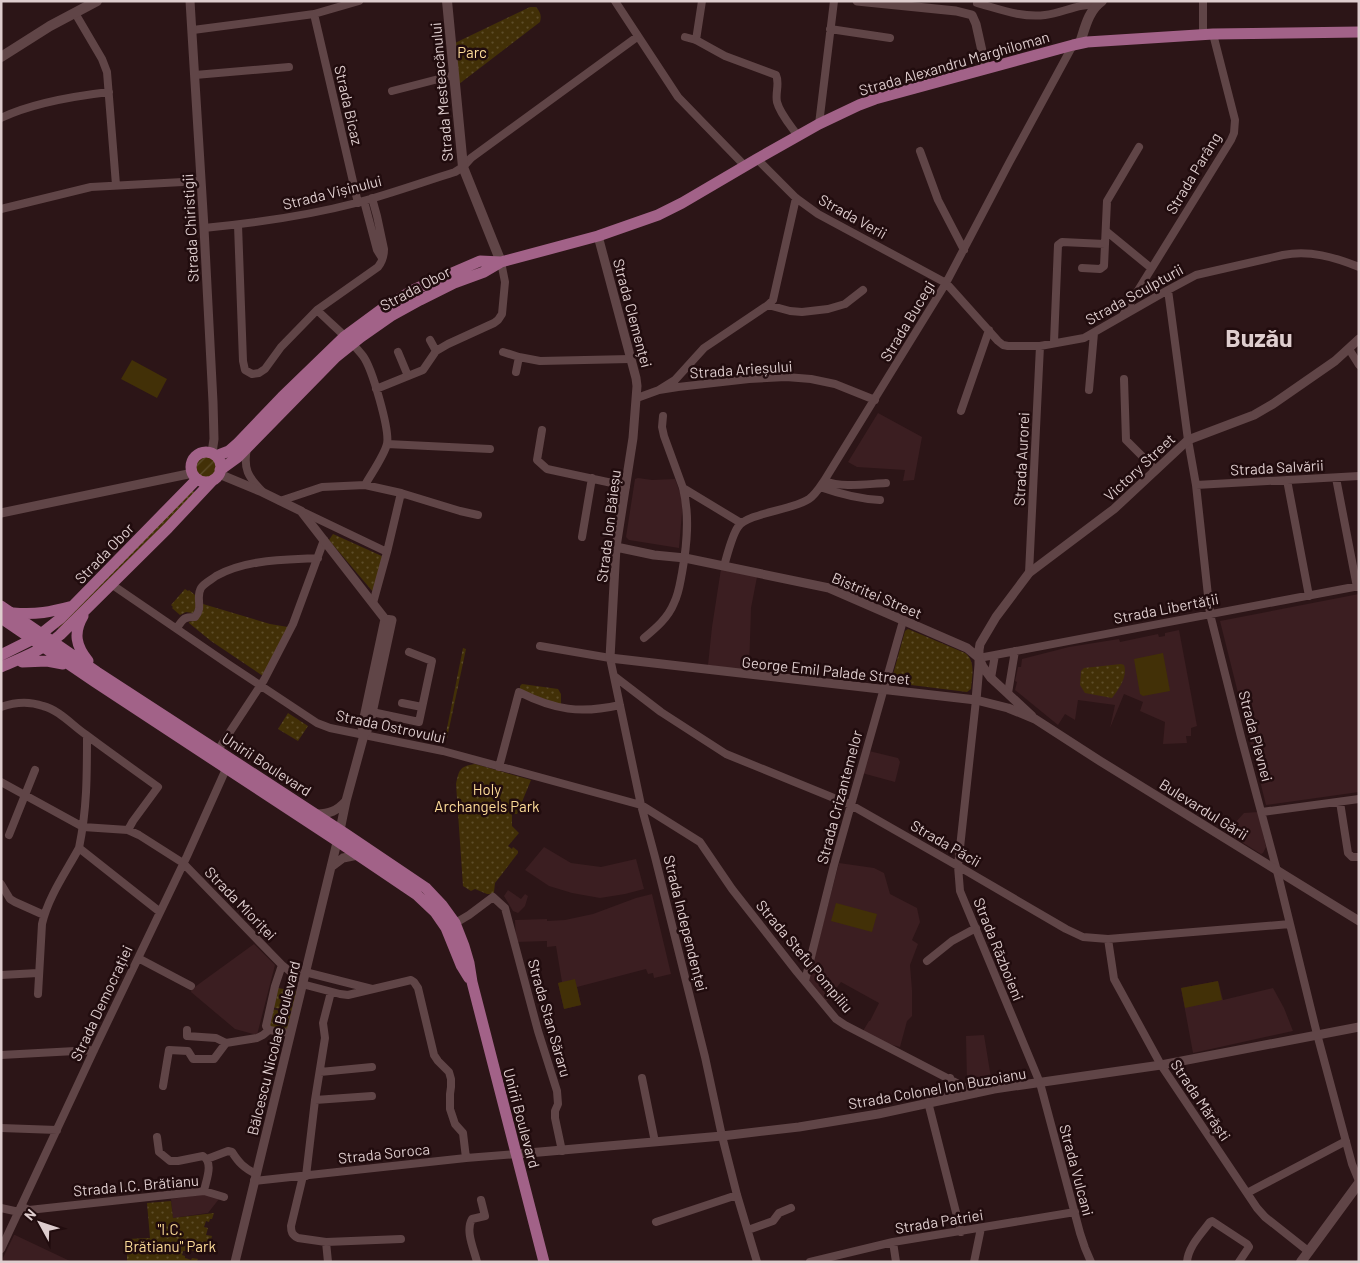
<svg xmlns="http://www.w3.org/2000/svg" width="1360" height="1263" font-family="Barlow,sans-serif">
  <defs>
    <pattern id="grass-dots" width="8" height="8" patternUnits="userSpaceOnUse" patternTransform="scale(1.25)"><rect width="8" height="8" fill="#423007"/><path d="M2 2h.1M6 6h.1" fill="none" stroke="#5d4d2a" stroke-width="1.8" stroke-linecap="round"/></pattern>
    <pattern id="garden-furrows" width="10" height="10" patternUnits="userSpaceOnUse" patternTransform="scale(1.25)"><rect width="10" height="10" fill="#423007"/><path d="M-1 1l2-2M0 10L10 0M9 11l2-2" fill="none" stroke="#5d4d2a"/></pattern>
  </defs>
  <rect width="100%" height="100%" fill="#2c1517"/>
  <path fill="#3b1e21" d="M878 413 922 437 914 480 903 481 905 470 857 467 848 462Z
    M638 478 652 480 675 479 683 501 679 548 629 540 626 537 635 479Z
    M721 569 757 577 751 608 749 671 708 665 712 627Z
    M1359 594V792L1266 805 1220 621Z
    M1179 630 1197 726 1191 728V736H1186L1187 743 1163 744 1165 722 1140 711 1143 702 1124 694 1110 728 1115 705 1078 700 1075 720 1065 714 1058 725 1015 690 1017 682 1015 681 1018 667H1021L1022 659 1069 647 1119 639 1120 642 1158 634 1159 637 1165 636V633Z
    M869 751 898 758 900 762 895 782 862 773Z
    M1258 812 1266 847 1263 853 1261 854 1227 833 1234 824 1244 813Z
    M544 847 571 863 601 867 636 859 644 889 625 894 600 898 572 893 549 886 525 870Z
    M839 863 874 868 884 873 890 894 917 908 920 922 912 940 918 944 910 965 912 990V1016L907 1021 900 1047 889 1044 863 1031 869 1021H870L879 1003 841 982 826 1002 808 981Z
    M508 890 521 899 525 894 528 896 525 906 518 913 513 911 504 896Z
    M652 894 671 974 654 978 653 973 648 974 646 969 577 987 581 1005 564 1009 558 983 562 982 556 946 547 947V941L516 942 515 920 547 919V921L565 920 593 914 636 898Z
    M254 944 275 965 257 1035 235 1029 191 992 192 989Z
    M1218 981 1223 1000 1273 988 1284 1008 1293 1031 1193 1053 1181 988Z
    M984 1035 992 1084 977 1085 967 1081 966 1036Z
    M206 1194 219 1199 208 1213 173 1218 171 1199Z
    M14 1235H15L72 1262H1Z"/>
  <path fill="url(#grass-dots)" d="M530 7H536C540 12 542 15 540 22L459 84 455 43Z
    M192 491 198 492 60 630 58 628Z
    M333 534 384 557 373 592 329 540Z
    M185 589 188 591 189 590 195 595 196 607 193 613 186 612 180 615 172 608 173 607 171 605Z
    M203 604 270 624 288 627 263 676 211 641 189 623V622C200 620 202 614 203 604Z
    M908 629 965 653C976 661 972 676 971 689L967 692 895 683 892 678 905 631Z
    M463 648 466 649 447 738H445Z
    M1121 664 1124 665C1128 676 1119 689 1112 698L1085 693 1080 685 1081 671 1084 668Z
    M522 684 558 689 561 694V704L560 705 520 690V686Z
    M288 713 308 726 298 741 278 729Z
    M475 764 531 780 517 814H512V826L519 833 508 846 512 849 513 847 518 851V853L495 883 494 892 493 894H487L475 889 471 891 463 886 456 784C459 771 459 766 475 764Z
    M278 988 299 992 294 1012 272 1007Z
    M272 1009 293 1014 289 1032 273 1028 269 1026Z
    M171 1201 173 1218 214 1213 212 1219H210L209 1222 206 1221 204 1227 208 1228 206 1235 212 1236 208 1252 200 1250 199 1253 188 1249 187 1251H183L182 1255 185 1256V1258L191 1260 192 1258 198 1259 197 1261 198 1262H127V1239L150 1238 147 1203Z"/>
  <path fill="url(#garden-furrows)" d="M194 467a12 12 0 1 1 24 0a12 12 0 1 1-24 0Z"/>
  <path fill="#423007" d="M132 360 167 379 157 398 121 379Z
    M1163 653 1170 691 1143 696 1140 694 1134 659Z
    M836 903 877 914 872 932 831 921Z
    M575 979 581 1005 564 1009 558 983Z
    M1218 981 1222 1000 1185 1008 1181 988Z"/>
  <g fill="none" stroke-linecap="round" stroke-linejoin="round">
    <path stroke="#604547" stroke-width="8" d="M615 1 678 97 745 166
      M977 3C999 9 1022 18 1045 15 1063 13 1079 3 1098 5
      M75 13 102 59 107 72 116 185
      M314 14 358 203
      M830 29 890 38
      M193 30 314 14 359 1
      M1203 34V1
      M685 37 696 40 725 56 776 75C780 83 775 93 777 102 780 114 791 126 798 136
      M696 40 702 1
      M195 75 289 67
      M392 91 454 75
      M1 118C32 103 75 96 109 92
      M819 124 834 1
      M920 151 938 200 964 250
      M757 159 796 198 818 214 946 283 998 341 1003 345 1008 346H1040L1084 338 1168 290 1196 275 1283 255C1310 250 1334 257 1359 267
      M364 201 377 250 382 258
      M1 209 91 187 201 181
      M238 225 243 361 245 370 252 374 259 373 265 369 281 347 317 310 378 267C382 262 384 256 384 249L377 216 372 198
      M204 228C256 223 306 216 356 203 390 194 423 182 455 172L463 167 471 158 637 37
      M1106 231 1151 268
      M1082 268 1100 269 1104 266 1107 201 1139 147
      M1168 290 1188 440 1196 485 1210 614 1241 737 1277 871 1317 1034 1352 1164 1359 1181
      M768 305 790 311 802 312 828 309 845 304 863 290
      M317 310C332 325 350 339 363 356 372 368 390 430 387 444 384 456 371 474 365 485
      M1124 313 1231 140 1234 133 1235 120 1213 34
      M430 340 436 351
      M1054 342 1058 245 1062 242 1105 244
      M1349 349 1359 365
      M398 352 408 376
      M503 352 519 357 540 361 630 359
      M516 372 519 357
      M1124 379 1126 440 1156 470
      M376 389 423 370 436 351 448 344 494 323 498 320 502 314 505 282 501 262
      M659 390 675 380 704 348 768 305 773 300 796 198
      M1089 390 1094 333
      M637 398 659 390 678 387 749 379 786 377 811 379 835 384 875 400
      M961 411 989 330
      M542 430 537 460 547 469 626 486
      M387 444 490 449
      M247 448C243 469 248 477 262 491
      M1336 478 1357 587
      M1287 480 1309 596
      M824 481C843 488 866 484 886 483
      M1196 485 1359 476
      M820 487C840 494 859 499 880 500
      M683 488 741 523
      M280 501 322 487 365 485 401 493 460 511 478 515
      M301 511 387 552
      M582 537 592 478
      M724 566C727 556 732 535 738 527 747 513 793 510 809 499 815 495 820 487 824 481L946 283 1009 163 1073 45
      M1029 573 1040 346
      M111 584 228 664 317 723 330 728 443 751 641 805 700 842 732 889 797 972 836 1019 845 1025 976 1093
      M373 603 387 552 401 493
      M177 628C183 619 183 617 195 617 204 607 195 598 201 588 204 583 211 580 216 576 247 559 284 560 318 558
      M644 638C656 628 668 618 674 603 679 593 680 583 682 573 687 545 690 516 683 488L664 436 662 427 663 416
      M540 646 610 658 641 805 655 857 705 1057 722 1136 737 1195 757 1262
      M979 658 1359 586
      M614 676 661 712 726 754 851 805 958 866 1066 929 1083 937 1108 939 1290 924
      M991 678 995 655
      M1008 693 1015 651
      M976 700 958 866 960 891 1040 1083 1080 1233 1085 1248 1091 1262
      M402 703 422 707
      M1 707C15 702 29 701 43 706 59 710 72 725 85 734 109 752 133 769 158 787L133 821 128 830
      M372 712 419 722 432 661 409 652
      M87 736C87 776 87 809 79 848L160 912
      M218 750 264 680 293 624 324 540
      M499 767 519 692C555 710 580 714 620 705
      M1 782 83 827 128 830 139 835 183 863 282 965 292 973 304 977
      M1340 802 1348 853 1352 857H1359
      M1262 812 1359 799
      M9 835 35 770
      M1 884 10 899 15 902 44 915
      M452 925 469 915 493 897 505 908 538 1031 557 1091 558 1104 555 1111V1118L562 1151
      M1108 939 1114 979 1161 1065 1257 1208 1265 1217 1308 1251
      M138 958 191 986
      M927 961 952 941 976 928
      M282 965 275 986 266 1026 269 1030 290 1033
      M305 972 372 989
      M1 975 38 973
      M805 981 834 865 903 621
      M302 984 340 994 348 995 407 981 411 980 414 982 418 988 434 1055 438 1061 449 1072 451 1079V1087L450 1094V1109L455 1124 463 1133 466 1158
      M38 994 42 924C48 897 66 872 79 848
      M187 1030V1036L216 1038 226 1043 257 1038 263 1035 269 1030
      M1 1055 94 1050
      M320 1072 372 1067
      M642 1078 655 1142
      M163 1086 169 1050 188 1051 193 1059H214L226 1043
      M947 1099 950 1078
      M315 1100 372 1096
      M928 1102 961 1232
      M1 1128 57 1130
      M157 1137 159 1152 170 1161H178L203 1156C214 1163 206 1180 204 1191
      M207 1159 228 1151 232 1152C239 1163 244 1168 256 1174
      M303 1176 291 1226C291 1232 292 1235 298 1238L326 1242 401 1239
      M306 1176 315 1100 325 1038 323 1023 331 992
      M254 1181 466 1158 517 1154
      M1247 1193 1346 1141
      M21 1206 29 1210 204 1191 224 1197
      M1 1208 19 1212
      M656 1222 737 1195
      M748 1230 773 1221 779 1213 791 1208
      M326 1242 328 1262
      M893 1242 896 1262
      M1 1249 94 1050 187 856 226 769
      M477 1262C474 1249 465 1231 472 1219L485 1216 481 1200
      M810 1262 893 1242 1075 1212
      M974 1262 981 1228
      M1187 1262C1188 1247 1201 1234 1210 1222L1212 1221 1247 1244 1249 1247 1239 1262"/>
    <path stroke="#604547" stroke-width="9" d="M190 1 204 228 213 402 214 439 212 453
      M857 1 956 11 972 15 976 24 986 69
      M598 236 636 378 637 386 633 438 616 547 610 658 976 700 1008 708 1035 719 1100 761 1359 921
      M219 474 260 491 301 511 385 619
      M1 513 193 473
      M616 547 654 555 685 558 829 588 967 648 979 658 983 667 991 678 1032 716
      M976 700 979 665V650L980 644 996 617 1029 573 1114 509 1188 440 1254 415 1273 404 1335 361 1359 339
      M364 735 362 727 385 619
      M317 814C329 814 337 811 346 801
      M331 867 343 858 358 855
      M517 1154 722 1136 799 1127 878 1114 994 1089 1161 1065 1359 1027
      M235 1262 340 830 346 801 364 735 369 727 392 620 385 619"/>
    <path stroke="#604547" stroke-width="10" d="M447 1 463 167 501 262
      M1080 43C1085 28 1088 11 1102 1
      M1 57 50 26 97 1
      M1301 1262 1359 1183"/>
    <path stroke="#a26288" stroke-width="11" d="M191 467a15 15 0 1 1 30 0a15 15 0 1 1-30 0Z
      M216 456 229 451 237 444 282 397 344 337 382 309 415 289 480 261 501 262 598 236 658 215 682 203 757 159 819 124 859 105 875 99 1073 45 1087 42 1213 34 1359 32
      M220 470 238 457 336 357 361 337 391 316 420 300 454 283 484 272 501 262
      M1 606 97 672 346 834 426 888 442 905 455 923 464 946 469 963 472 982 544 1262
      M13 613C37 615 50 612 73 606
      M83 616C73 633 76 646 88 661
      M1 618 95 682 337 841 417 895 435 912 446 928 461 965 469 978
      M1 655 37 637 61 618 197 479
      M22 662 47 661 63 664
      M1 667C22 658 43 650 60 635L168 528 213 480"/>
  </g>
  <g text-anchor="middle" dominant-baseline="central" stroke-width="5" stroke-linejoin="round" paint-order="stroke">
    <g font-size="15" fill="#fcdb98" stroke="#210c0e">
      <text x="472" y="52">Parc</text>
      <text x="487" y="789">Holy<tspan x="487" dy="17">Archangels Park</tspan></text>
      <text x="170" y="1229">"I.C.<tspan x="170" dy="17">Brătianu" Park</tspan></text>
    </g>
    <g font-size="15" fill="#decdce" stroke="#210c0e">
      <text transform="translate(954 63) rotate(-16)">Strada Alexandru Marghiloman</text>
      <text transform="translate(441 92) rotate(-95)">Strada Mesteacănului</text>
      <text transform="translate(349 105) rotate(77)">Strada Bicaz</text>
      <text transform="translate(1193 173) rotate(-59)">Strada Parâng</text>
      <text transform="translate(332 192) rotate(-14)">Strada Vișinului</text>
      <text transform="translate(853 216) rotate(29)">Strada Verii</text>
      <text transform="translate(190 228) rotate(-93)">Strada Chiristigii</text>
      <text transform="translate(415 288) rotate(-28)">Strada Obor</text>
      <text transform="translate(1134 294) rotate(-29)">Strada Sculpturii</text>
      <text transform="translate(633 313) rotate(75)">Strada Clemenței</text>
      <text transform="translate(907 321) rotate(-59)">Strada Bucegi</text>
      <text transform="translate(741 369) rotate(-4)">Strada Arieșului</text>
      <text transform="translate(1021 459) rotate(-87)">Strada Aurorei</text>
      <text transform="translate(1139 467) rotate(-43)">Victory Street</text>
      <text transform="translate(1277 467) rotate(-3)">Strada Salvării</text>
      <text transform="translate(608 526) rotate(-83)">Strada Ion Băieșu</text>
      <text transform="translate(104 553) rotate(-46)">Strada Obor</text>
      <text transform="translate(877 595) rotate(23)">Bistritei Street</text>
      <text transform="translate(1166 608) rotate(-11)">Strada Libertății</text>
      <text transform="translate(826 670) rotate(6)">George Emil Palade Street</text>
      <text transform="translate(391 726) rotate(12)">Strada Ostrovului</text>
      <text transform="translate(1256 736) rotate(75)">Strada Plevnei</text>
      <text transform="translate(267 764) rotate(33)">Unirii Boulevard</text>
      <text transform="translate(839 797) rotate(-75)">Strada Crizantemelor</text>
      <text transform="translate(1204 809) rotate(32)">Bulevardul Gării</text>
      <text transform="translate(946 843) rotate(30)">Strada Păcii</text>
      <text transform="translate(241 903) rotate(46)">Strada Mioriței</text>
      <text transform="translate(686 923) rotate(76)">Strada Independenței</text>
      <text transform="translate(999 949) rotate(68)">Strada Războieni</text>
      <text transform="translate(805 956) rotate(50)">Strada Stefu Pompiliu</text>
      <text transform="translate(101 1003) rotate(-65)">Strada Democrației</text>
      <text transform="translate(550 1018) rotate(74)">Strada Stan Săraru</text>
      <text transform="translate(273 1048) rotate(-76)">Bălcescu Nicolae Boulevard</text>
      <text transform="translate(937 1088) rotate(-10)">Strada Colonel Ion Buzoianu</text>
      <text transform="translate(1201 1100) rotate(56)">Strada Mărăști</text>
      <text transform="translate(522 1118) rotate(75)">Unirii Boulevard</text>
      <text transform="translate(384 1153) rotate(-6)">Strada Soroca</text>
      <text transform="translate(1077 1170) rotate(75)">Strada Vulcani</text>
      <text transform="translate(136 1185) rotate(-5)">Strada I.C. Brătianu</text>
      <text transform="translate(939 1221) rotate(-9)">Strada Patriei</text>
    </g>
    <g font-size="25" font-weight="bold" fill="#decdce" stroke="#210c0e">
      <text x="1259" y="337">Buzău</text>
    </g>
  </g>
  <rect width="1360" height="1263" fill="none" stroke="#decdce" stroke-width="5"/>
  <g transform="translate(40 1223) rotate(310)" stroke="#210c0e" stroke-width="4" paint-order="stroke">
  <path d="M0-4L9 19L0 12L-9 19Z" fill="#decdce"/>
  <text y="-8" font-size="14" font-weight="bold" text-anchor="middle" fill="#decdce">N</text>
  </g>
</svg>
